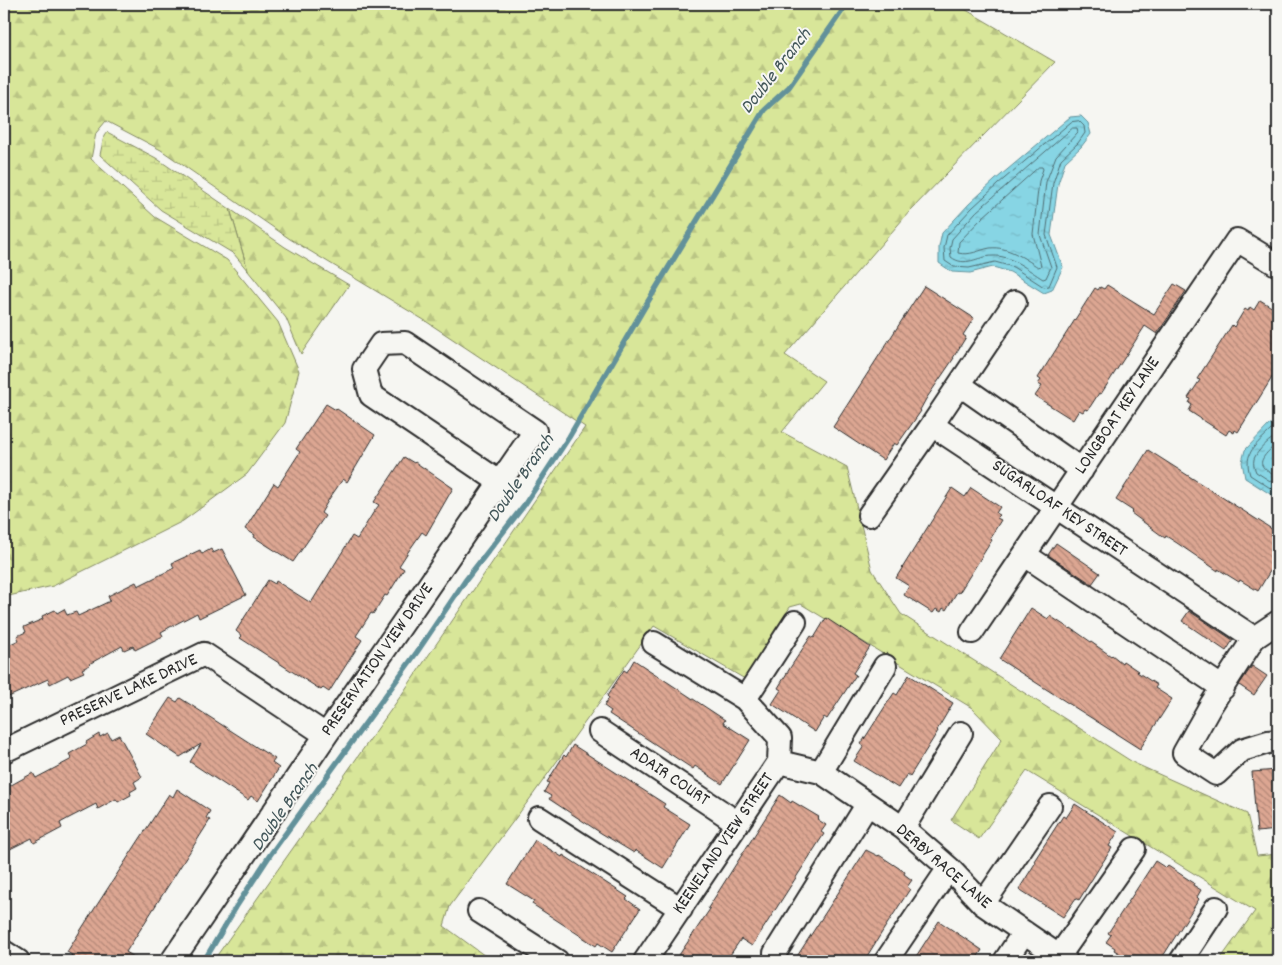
<svg xmlns="http://www.w3.org/2000/svg" width="1282" height="965" font-family="Dekko,sans-serif">
  <defs>
    <pattern id="forest-firs" width="22" height="20" patternUnits="userSpaceOnUse" patternTransform="scale(1.25)"><rect width="22" height="20" fill="#d8e699"/><path d="M5 1l3.5 6h-7zM16 11l3.5 6h-7z" fill="#bac584"/></pattern>
    <pattern id="wetland-marsh" width="20" height="14" patternUnits="userSpaceOnUse" patternTransform="scale(1.25)"><rect width="20" height="14" fill="#d8e699"/><path d="M1 5h8M5 5V1M11 12h8M15 12V8" fill="none" stroke="#bac584"/></pattern>
    <pattern id="water-ripples" width="26" height="14" patternUnits="userSpaceOnUse" patternTransform="scale(1.25)"><rect width="26" height="14" fill="#87d5e4"/><path d="M2 4q2-2 4 0t4 0M15 11q2-2 4 0t4 0" fill="none" stroke="#75b7c4"/></pattern>
    <pattern id="building-back-hatch" width="6" height="6" patternUnits="userSpaceOnUse" patternTransform="scale(1.25)"><rect width="6" height="6" fill="#dca692"/><path d="M-1 5l2 2M0 0l6 6M5-1l2 2" fill="none" stroke="#b38777"/></pattern>
  </defs>
  <rect width="100%" height="100%" fill="#f6f6f2"/>
  <filter id="ink" filterUnits="userSpaceOnUse"><feTurbulence type="fractalNoise" baseFrequency=".02" numOctaves="2"/><feDisplacementMap in="SourceGraphic" scale="10" xChannelSelector="R" yChannelSelector="G"/><feConvolveMatrix kernelMatrix="1 2 1 2 8 2 1 2 1" color-interpolation-filters="sRGB"/></filter>
  <g filter="url(#ink)">
    <path fill="url(#forest-firs)" stroke="#828862" d="M4 4H956L1055 62 910 211 785 355 824 381 782 432 847 467 872 570 901 614 1134 763 1247 814 1257 856 1278 854V961H1219L1255 911 1027 771 979 839 951 820 1002 739 972 708 801 604 790 607 745 679 654 626 532 796 450 906 444 926 492 961H213L400 697 585 427 424 320 290 239 161 150 106 121 96 133 91 159 155 217 227 260 278 322 299 371 285 423 247 474 183 521 53 586 4 597Z
      M230 209 285 247 349 285 301 354 286 318 248 271Z"/>
    <path fill="url(#wetland-marsh)" stroke="#828862" d="M107 132 156 158 230 209 248 271 234 254 161 210 100 155 104 136Z"/>
    <path fill="url(#water-ripples)" stroke="#62919a" d="M1081 116 1088 123 1091 134 1081 147 1065 162 1058 184 1051 235 1063 267 1052 290 1044 293 1010 272 993 267 970 273 952 272 939 263V247L942 233 969 204 995 180 1070 117Z
      M1270 424 1278 425V499L1245 478 1242 462 1245 450Z"/>
    <g fill="none" stroke-linecap="round" stroke-linejoin="round">
      <path stroke="#506f75" stroke-width="1" d="M1079 121 1084 126 1085 133 1078 143 1061 159 1053 183 1046 235 1057 267 1049 286 1044 287 1013 267 995 262 969 268 954 267 945 261 944 248 947 235 972 208 998 184 1071 122Z
        M1073 128H1077L1078 132 1056 156 1046 182 1040 235 1051 267 1046 278 1043 279C1028 270 1011 255 993 256 978 256 965 268 951 257L950 248 952 239 976 212Z
        M1039 167H1042L1043 169 1039 181 1033 234 1041 266 1038 267C1024 258 1007 246 990 248 979 250 970 256 958 253L959 242 982 218Z
        M1278 429 1271 430C1256 445 1243 452 1250 475L1278 493
        M1278 436C1272 436 1256 452 1254 459 1253 464 1254 467 1256 472L1278 486
        M1278 443C1273 447 1259 458 1262 465 1264 470 1274 475 1278 478"/>
      <path stroke="#62919a" stroke-width="5.5" d="M204 961 236 907 270 855 417 652 465 581 525 504 569 437 644 308 764 110 789 87 847 4"/>
    </g>
    <path fill="url(#building-back-hatch)" stroke="#2b2b2b" d="M1174 284 1186 291 1157 334 1145 326 1101 394 1099 393 1088 410 1085 409 1083 412 1079 410 1073 420 1035 396 1042 386 1038 384 1041 380 1038 378 1095 288 1098 290 1100 287 1104 289 1107 285 1154 314Z
      M924 286 974 318 963 335 966 337 953 358H954L926 399 920 410 921 411 897 445 894 443 883 460 833 427Z
      M1260 300 1278 311V368L1238 432 1235 430 1234 433 1229 430 1226 435 1189 411 1192 405 1189 403 1191 399 1188 398 1200 380 1197 379 1232 325 1234 327 1245 309 1248 311 1250 307 1254 310Z
      M326 404 336 410 337 409 375 435 347 482 343 479 329 499 321 513 325 516 293 562 254 537 255 535 245 529 274 483 278 486 300 452 296 449Z
      M1148 450 1278 533V558L1258 591 1240 580 1239 582 1218 569V571L1177 543 1166 536 1165 538 1131 513 1133 511 1116 500Z
      M404 457 414 463 415 462 453 488 426 535 422 532 408 552 399 566 404 569 387 596 385 595 373 614 371 613 356 636 362 640 329 692 323 688 321 690 240 638 242 636 236 631 268 580 275 584 276 581 311 603 352 536 357 539 373 513 379 505 374 502Z
      M952 488 965 497 971 488 1000 507 996 513 1000 515 997 518 1001 520 990 538 992 540 959 593 957 592 946 610 943 608 941 612 936 609 933 613 904 595 909 586 896 578Z
      M1056 543 1100 573 1092 584 1048 555Z
      M211 549 213 553 222 549 246 595 199 618 197 613 170 627 161 632 163 636 135 650 133 646 124 650 122 646 89 664 90 665 82 669 84 672 70 678 68 675 50 684 48 679 4 699V647L19 640 17 636 26 632 24 627 43 619 42 616 55 610 57 613 64 609 67 615 76 612 78 616 110 601 108 596 136 582 138 586 174 568 172 563 200 550 202 554Z
      M1031 608 1048 619 1050 616 1070 629 1071 628 1111 656 1112 655 1122 663 1123 661 1138 671 1137 672 1157 685 1155 688 1172 699 1140 749 999 659Z
      M1189 611 1233 640 1226 651 1182 621Z
      M826 618 870 647 853 673 856 675 827 719 824 717 815 732 772 704 781 690 778 688 790 668 811 636 814 638Z
      M634 660 725 720 723 723 750 740 722 784 695 766 693 769 609 714 611 711 604 706 609 698 607 696 624 670 627 672Z
      M1252 666 1267 676 1254 695 1239 685Z
      M909 675 953 703 937 730 938 731 910 776 907 774 898 788 854 761 864 746 861 744 886 705 894 693 897 695Z
      M170 698 177 702 180 698 275 759 272 763 279 768 258 801 251 796 248 800 190 762 201 744 180 757 146 734Z
      M108 733 111 739 119 735 142 777 134 782 137 788 130 792 131 795 118 802 116 799 98 809 96 804 69 818 60 823 62 828 34 843 32 838 4 852V789L33 773 36 778 72 759 69 754 87 744 86 742 99 734 100 737Z
      M573 745 665 804 663 807 690 824 663 868 635 850 634 853 601 833 549 799 551 796 544 792 549 783 547 782 564 755 566 757Z
      M1278 770V830L1257 832 1252 772Z
      M177 789 210 811 206 818 210 820 126 952 141 961H67L72 955 67 952 84 925 169 794 173 797Z
      M780 795 791 803 792 801 819 817 817 819 826 825 821 832 824 834 752 946 741 939 726 961H675L710 909 708 908Z
      M1075 804 1118 832 1109 846 1112 848 1099 868 1079 900 1076 898 1063 917 1019 889 1036 862 1034 861 1063 816 1066 818Z
      M535 840 562 857 563 855 628 897 626 899 640 909 612 952 598 943 596 946 532 904 534 901 507 884Z
      M866 850 878 856 879 855 905 872 904 874 912 880 907 887 910 889 884 929 864 961H794Z
      M1155 861 1166 868 1168 866 1194 883 1193 885 1201 890 1197 897 1199 899 1160 961H1132L1114 950 1115 948 1106 942 1111 935 1108 933Z
      M939 921 982 950 975 961H913Z"/>
    <g fill="none" stroke-linecap="round" stroke-linejoin="round">
      <g stroke="#2b2b2b" stroke-width="26">
        <path id="minor" d="M960 385 1082 470
          M932 425 1015 302
          M869 515 932 425 1254 638 1278 622
          M1025 555 1223 688
          M972 632 1237 240 1278 265
          M1254 638 1211 705 1184 753 1216 774 1242 750 1268 742 1278 741
          M654 643 745 699 780 738 779 762
          M745 699 795 622
          M600 731 738 823
          M4 751 204 654 326 735
          M821 772 885 666
          M539 818 681 909
          M903 828 961 733
          M983 904 1050 806
          M479 911 557 961
          M4 952 18 961
          M775 953 867 805
          M1059 956 1134 849
          M172 961 326 735 535 431 405 343 381 344 364 369 371 395 501 483
          M645 961 779 762 821 772 903 828 949 868 983 904 1066 961
          M886 961 949 868
          M1005 961 1024 932
          M1181 961 1216 908"/>
      </g>
      <use href="#minor" stroke="#f6f6f2" stroke-width="22"/>
    </g>
  </g>
  <g text-anchor="middle" dominant-baseline="central" stroke-width="4" stroke-linejoin="round" paint-order="stroke">
    <g font-size="18" fill="#2b2b2b" stroke="#f6f6f2">
      <text transform="translate(1118 416) rotate(-56)">LONGBOAT KEY LANE</text>
      <text transform="translate(1059 509) rotate(34)">SUGARLOAF KEY STREET</text>
      <text transform="translate(378 660) rotate(-55)">PRESERVATION VIEW DRIVE</text>
      <text transform="translate(129 691) rotate(-25)">PRESERVE LAKE DRIVE</text>
      <text transform="translate(669 777) rotate(34)">ADAIR COURT</text>
      <text transform="translate(724 844) rotate(-56)">KEENELAND VIEW STREET</text>
      <text transform="translate(943 867) rotate(41)">DERBY RACE LANE</text>
    </g>
    <g font-size="19" font-style="italic" fill="#425659" stroke="#f6f6f2">
      <text transform="translate(777 72) rotate(-52)">Double Branch</text>
      <text transform="translate(522 479) rotate(-55)">Double Branch</text>
      <text transform="translate(286 808) rotate(-55)">Double Branch</text>
    </g>
  </g>
  <rect width="1282" height="965" fill="none" stroke="#f6f6f2" stroke-width="20"/>
  <rect x="10" y="10" width="1262" height="945" fill="none" stroke="#2b2b2b" stroke-width="2" filter="url(#ink)"/>
</svg>
